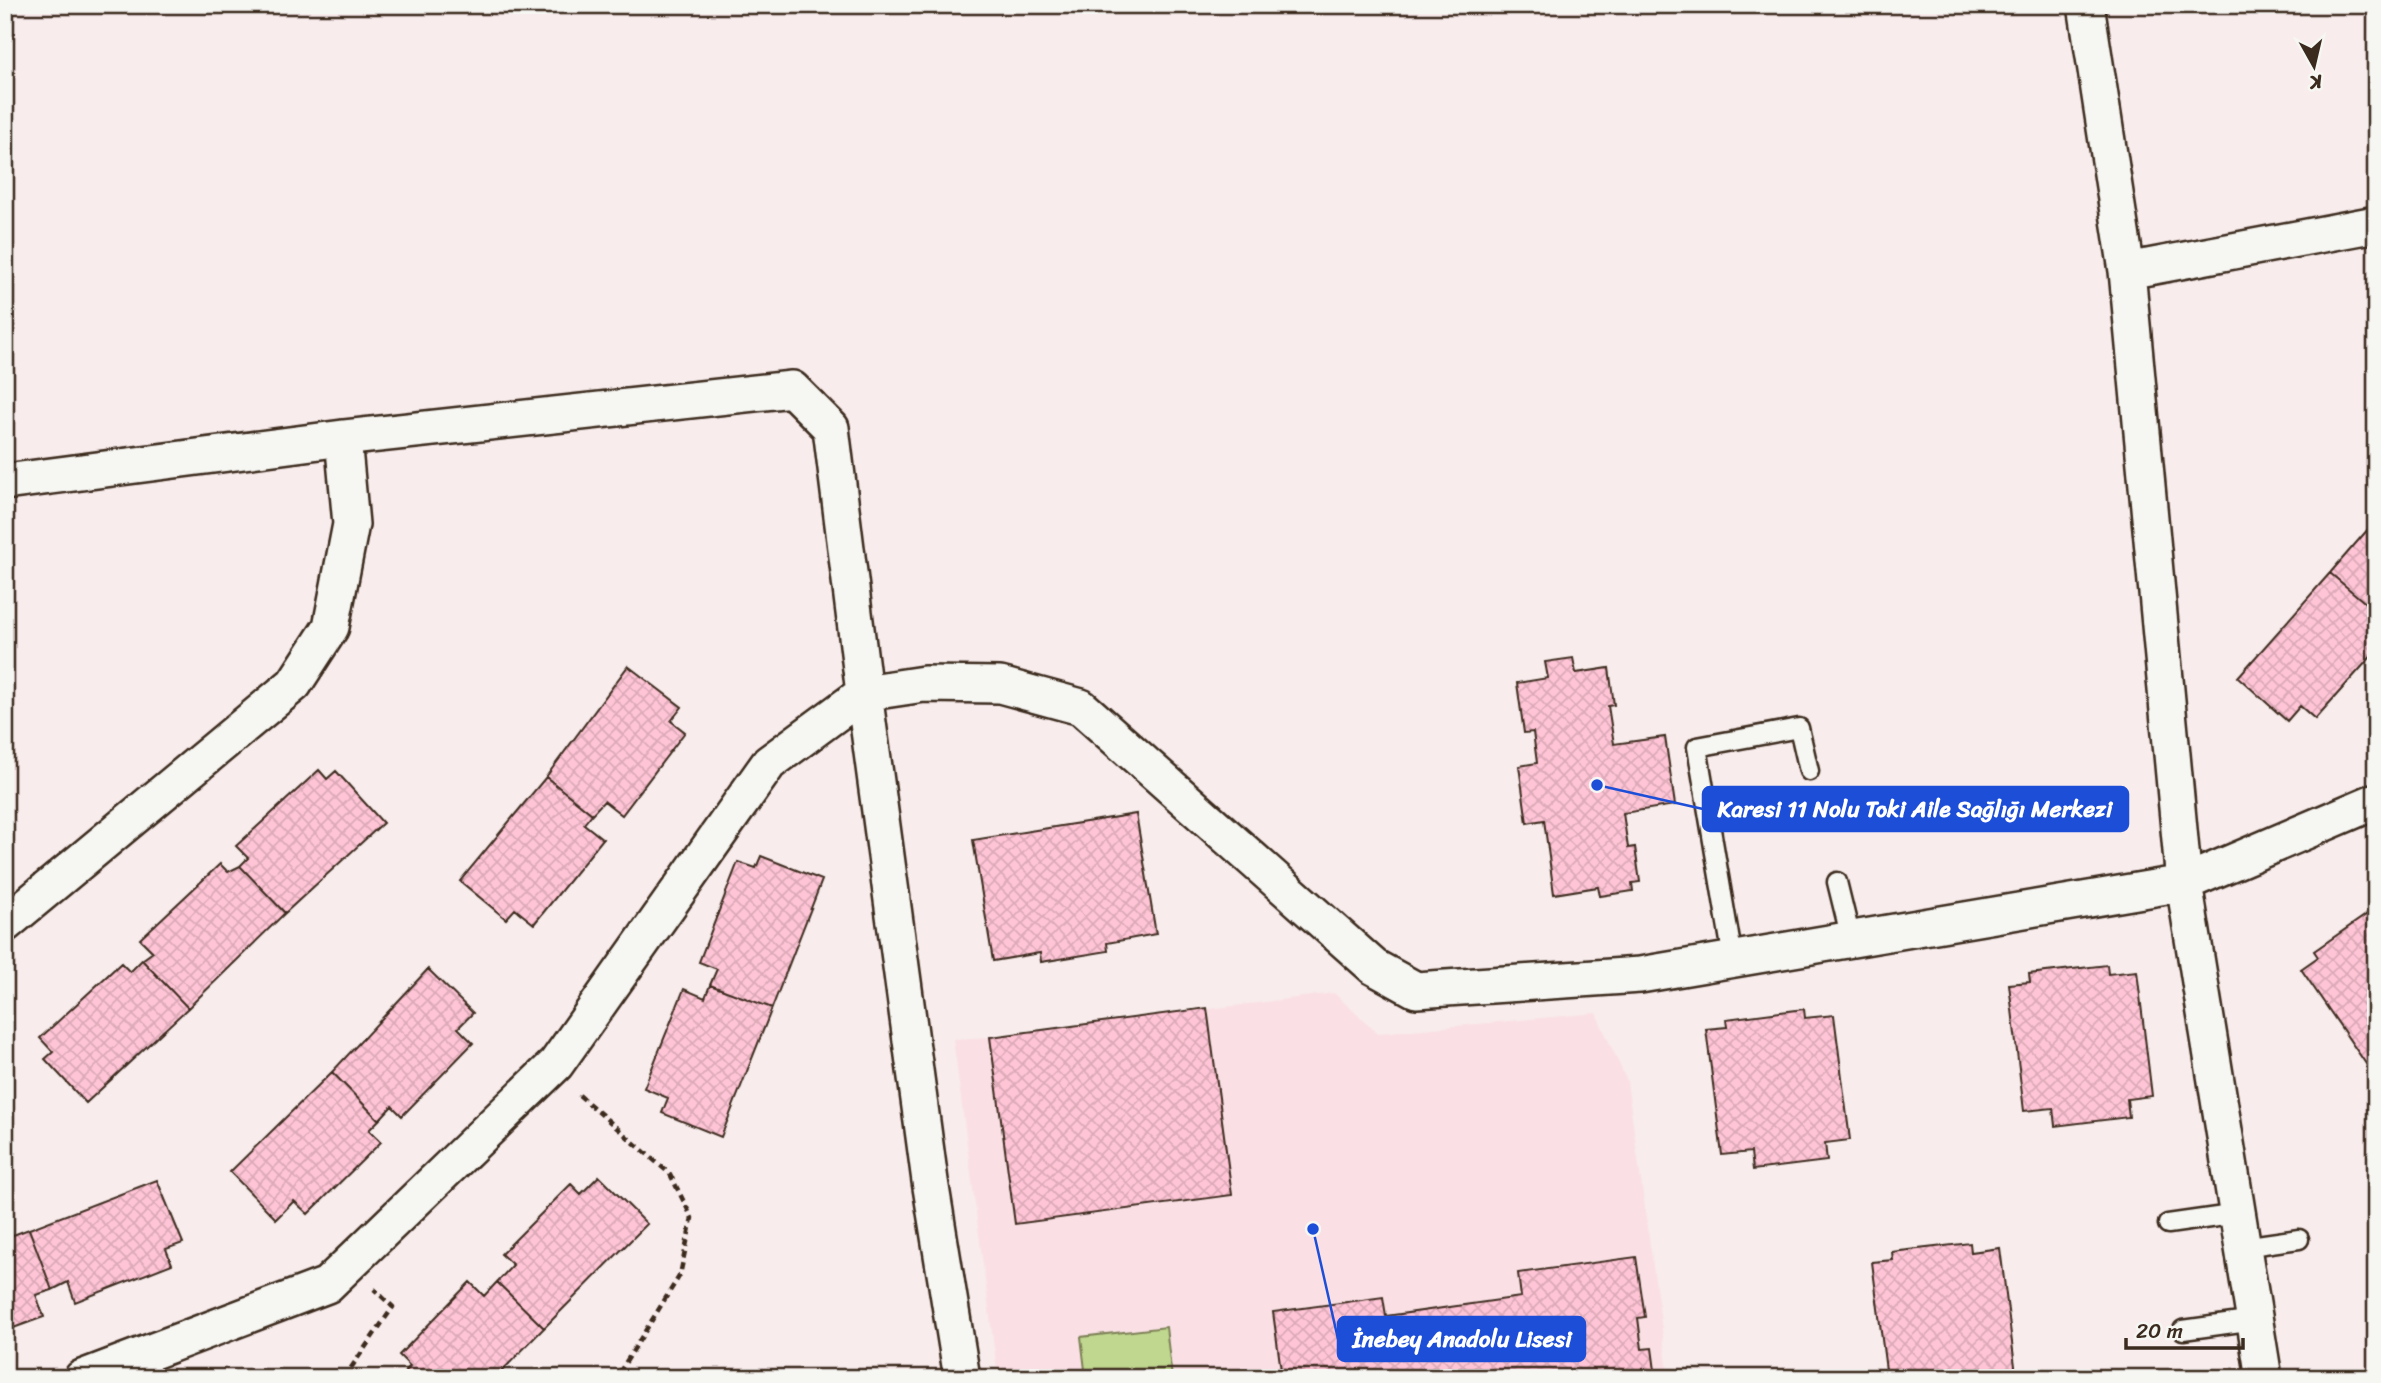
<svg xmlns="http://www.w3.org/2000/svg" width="2381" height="1383" font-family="Sriracha,sans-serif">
  <defs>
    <pattern id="building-cross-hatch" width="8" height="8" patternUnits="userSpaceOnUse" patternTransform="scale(1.75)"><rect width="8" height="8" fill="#ffc5d6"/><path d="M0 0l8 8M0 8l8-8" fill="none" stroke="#dba9b7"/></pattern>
  </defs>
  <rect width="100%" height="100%" fill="#f8ecec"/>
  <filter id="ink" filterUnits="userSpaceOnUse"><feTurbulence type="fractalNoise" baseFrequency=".0143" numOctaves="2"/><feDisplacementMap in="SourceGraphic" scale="14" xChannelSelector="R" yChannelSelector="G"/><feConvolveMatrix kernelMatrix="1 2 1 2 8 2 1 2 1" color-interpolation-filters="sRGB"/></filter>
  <g filter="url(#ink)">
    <path fill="#fae0e5" d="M1334 993 1378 1033 1596 1013 1627 1081 1669 1378H998L953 1039 990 1037Z"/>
    <path fill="#bfd78e" stroke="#7d8056" stroke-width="2" d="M1166 1327 1172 1378H1086L1081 1337Z"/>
    <path fill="url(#building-cross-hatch)" stroke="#3b2a1e" stroke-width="2" d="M2376 520V612L2330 573Z
      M2330 573 2376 612V626L2372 631 2376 634V651L2315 719 2300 706 2287 721 2238 677Z
      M1573 658 1576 673 1609 668 1614 705 1608 706 1614 744 1665 737 1675 805 1623 813 1628 848 1635 847 1640 882 1632 883 1633 891 1600 896 1598 887 1554 894 1544 820 1527 823 1519 766 1537 763 1533 732 1524 733 1517 683 1548 678 1545 662Z
      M628 666 682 707 671 721 685 732 622 815 604 801 592 814 546 777Z
      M319 770 327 779 336 771 383 823 285 913 240 866 248 858 236 846Z
      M546 777 592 814 584 824 603 839 534 924 515 909 506 919 460 881Z
      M1136 814 1156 934 1107 943 1108 951 1041 962 1040 953 993 961 973 840Z
      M761 856 822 880 772 1008 710 985 717 969 699 962 738 862 756 868Z
      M220 864 228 872 240 866 285 913 188 1008 142 960 153 952 140 939Z
      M2376 908V1072L2373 1074 2301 969 2318 957 2314 951Z
      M142 960 188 1008 86 1103 45 1059 53 1052 40 1038 121 963 130 972Z
      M2107 965 2108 974 2137 971 2152 1096 2127 1099 2129 1117 2055 1126 2053 1108 2024 1111 2009 984 2030 982 2029 974Z
      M428 969 473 1013 458 1028 473 1043 402 1116 392 1106 379 1120 332 1072Z
      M710 985 772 1008 721 1137 662 1113 668 1098 644 1088 684 989 705 998Z
      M1207 1008 1232 1195 1015 1224 990 1037Z
      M1804 1009 1805 1018 1834 1015 1850 1140 1825 1143 1827 1161 1753 1170 1751 1152 1722 1155 1706 1029 1727 1027 1726 1019Z
      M332 1072 379 1120 369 1130 381 1142 308 1214 294 1201 276 1219 230 1172Z
      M599 1176 647 1224 544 1328 497 1282 513 1265 501 1254 571 1184 581 1194Z
      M157 1180 183 1243 166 1249 172 1264 75 1302 68 1282 52 1290 29 1229Z
      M29 1229 52 1290 36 1295 44 1317 5 1331V1238Z
      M1970 1243 1971 1252 2000 1248 2016 1374 1991 1378H1887L1872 1262 1893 1260 1892 1252Z
      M1636 1257 1645 1317 1638 1318 1642 1349 1652 1348 1656 1378H1282L1273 1312 1383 1297 1386 1316 1521 1297 1518 1273Z
      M470 1282 484 1296 497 1282 544 1328 495 1378H400L410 1366 399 1355Z"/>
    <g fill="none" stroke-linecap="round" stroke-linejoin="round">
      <g stroke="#3b2a1e" stroke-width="23">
        <path id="lane" d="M1837 882 1851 939
          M1733 959 1697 747 1799 728 1809 771
          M2168 1224 2238 1214
          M2243 1247 2299 1239
          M2183 1330 2255 1320"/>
      </g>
      <g stroke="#3b2a1e" stroke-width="40">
        <path id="street" d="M2086 5 2127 271 2184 883 2264 1378
          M2127 271 2376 224
          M5 482 343 438 792 389 831 428 864 693 930 1181 962 1378
          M5 924 294 684 331 627 351 524 343 438
          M82 1378 327 1285 556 1064 769 763 864 693 924 684 1000 685 1081 707 1374 967 1416 990 1640 975 2184 883 2376 801"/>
      </g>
      <path stroke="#3b2a1e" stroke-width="4.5" stroke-dasharray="7 5" stroke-linecap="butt" d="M579 1095 670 1174 692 1218 680 1275 616 1378
        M344 1378 393 1307 374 1289"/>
      <use href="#lane" stroke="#f6f6f2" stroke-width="18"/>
      <use href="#street" stroke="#f6f6f2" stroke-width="35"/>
    </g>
  </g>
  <path fill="none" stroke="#1d4ed8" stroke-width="2.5" d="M1597 785L1703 809M1313 1229L1338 1339"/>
  <g fill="#1d4ed8" stroke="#f6f6f2" stroke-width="2.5">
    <circle cx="1597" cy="785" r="7"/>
    <circle cx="1313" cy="1229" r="7"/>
  </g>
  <g fill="#1d4ed8" stroke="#1d4ed8" stroke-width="2.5">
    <rect x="1703" y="787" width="425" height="44" rx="7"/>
    <rect x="1338" y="1317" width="247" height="44" rx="7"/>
  </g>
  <g font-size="23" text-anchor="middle" font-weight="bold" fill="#fff">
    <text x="1915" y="817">Karesi 11 Nolu Toki Aile Sağlığı Merkezi</text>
    <text x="1462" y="1347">İnebey Anadolu Lisesi</text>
  </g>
  <rect width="2381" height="1383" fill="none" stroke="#f6f6f2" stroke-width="28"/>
  <rect x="14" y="14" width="2353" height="1355" fill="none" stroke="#3b2a1e" stroke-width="2.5" filter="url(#ink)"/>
  <g transform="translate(2314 66) rotate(172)" stroke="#f6f6f2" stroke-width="5" paint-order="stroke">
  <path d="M0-5L12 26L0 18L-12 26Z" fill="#3b2a1e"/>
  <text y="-10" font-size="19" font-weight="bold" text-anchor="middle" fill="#3b2a1e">K</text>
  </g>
  <path d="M2126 1338v10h117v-10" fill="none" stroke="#3b2a1e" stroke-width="3.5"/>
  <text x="2136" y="1338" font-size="21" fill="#3b2a1e" stroke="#f6f6f2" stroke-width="5" paint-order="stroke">20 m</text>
</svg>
